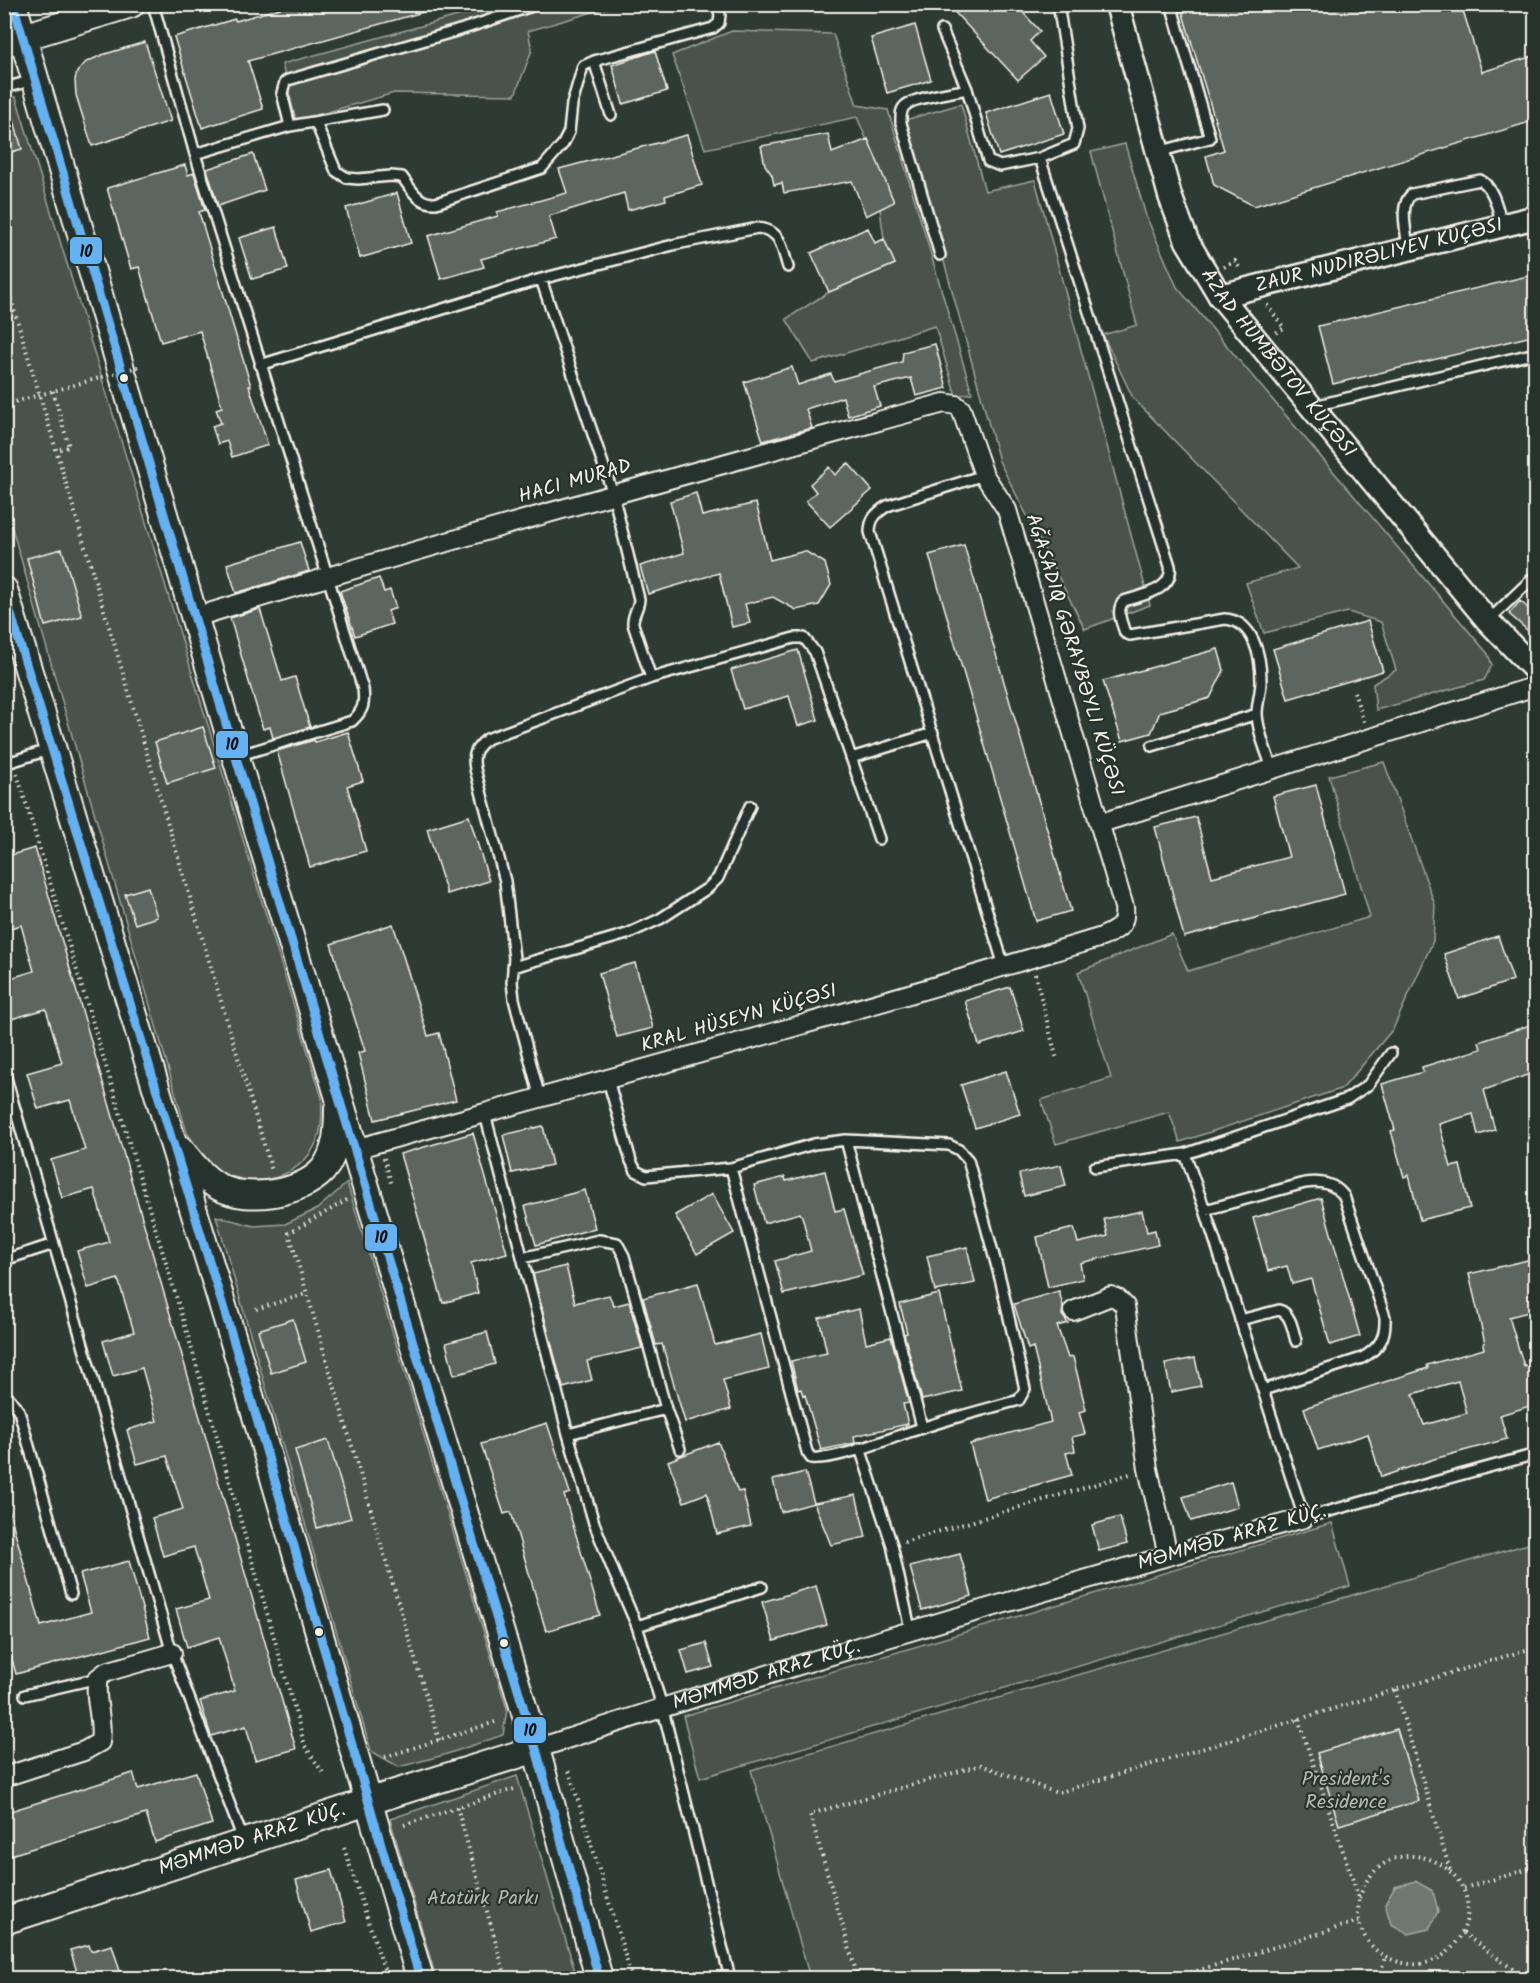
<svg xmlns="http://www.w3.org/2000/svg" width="1540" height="1983" font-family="Kalam,sans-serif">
  <rect width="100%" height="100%" fill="#2e3b34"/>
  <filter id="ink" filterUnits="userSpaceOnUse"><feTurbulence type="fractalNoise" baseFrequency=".0167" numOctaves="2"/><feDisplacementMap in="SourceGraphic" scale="12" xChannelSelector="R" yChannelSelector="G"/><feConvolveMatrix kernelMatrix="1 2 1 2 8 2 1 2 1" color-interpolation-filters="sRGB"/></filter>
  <g filter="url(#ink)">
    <path fill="#48524c" stroke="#9ea29a" stroke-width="1.5" d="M498 5H617L528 31 532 50 515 95 394 93 296 121 282 64Z
      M732 31 833 34 857 105 888 110 972 393 956 396 935 326 813 363 786 319 829 292 895 264 884 239 880 209 893 202 857 117 705 149 672 55Z
      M16 97 322 1098C321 1109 323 1124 319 1135 309 1168 275 1185 242 1179 236 1177 229 1177 224 1174 208 1164 198 1148 187 1133L5 504 4 100Z
      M961 104 985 191 1035 180 1150 605 1085 629 999 461 905 120Z
      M1125 144 1146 216 1177 287 1488 654 1492 665 1484 680 1376 710 1373 684 1396 670 1381 622 1348 612 1264 633 1246 583 1298 568 1133 398 1103 335 1137 325 1091 152Z
      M1384 762 1435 905 1433 941 1393 1029 1343 1088 1180 1142 1169 1112 1056 1144 1041 1100 1111 1078 1078 972 1172 934 1188 971 1370 917 1329 776Z
      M347 1183 507 1709 503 1735 444 1755 399 1767 371 1751 216 1216 254 1226 285 1224 317 1209Z
      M1332 1523 1350 1586 700 1778 683 1716Z
      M1535 1542V1978H810L751 1770Z
      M517 1776 577 1978H436L390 1819Z"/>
    <path fill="#6f7770" stroke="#a4a8a0" stroke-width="1.5" d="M1415 1881 1433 1891 1438 1911 1429 1929 1409 1934 1391 1924 1385 1904 1395 1887Z"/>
    <path fill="#5c655e" stroke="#f4f1e8" stroke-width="1.5" fill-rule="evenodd" d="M294 4H433L434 9 248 61 263 109 202 128 174 37 235 19 236 21Z
      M947 4H1015L1040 31 1030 41 1044 57 1018 80Z
      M1180 4H1461L1482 72 1536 55V120L1254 206 1214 185 1206 156 1224 150Z
      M915 25 931 80 887 93 871 38Z
      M145 42 171 121 92 146 76 95 75 80 77 72 86 62 102 55Z
      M655 51 667 91 623 104 612 65Z
      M1051 92 1064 134 999 155 986 113Z
      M9 103 22 149 4 154V104Z
      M828 134 832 153 868 139 894 202 866 216 852 181 784 193 782 183 774 185 772 175 765 165 761 146Z
      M687 135 702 185 665 196 666 200 628 210 624 193 549 216 556 239 481 259 484 267 441 279 428 236 498 216 497 212 567 193 559 169Z
      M253 154 265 190 218 206 207 169Z
      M185 165 188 175 194 173 205 210 199 212 251 386H249L268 445 232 457 227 441 218 444 212 426 221 423 216 409 222 407 200 331 161 342 139 267 131 269 107 188Z
      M397 193 411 243 360 258 346 208Z
      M276 227 288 269 252 279 239 238Z
      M868 228 875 243 884 239 895 264 829 292 811 253Z
      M1536 274V335L1333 384 1318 326Z
      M935 344 947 388 916 396 911 378 874 387 880 406 848 416 843 397 806 409 812 428 763 441 744 382 792 367 798 385 831 374 834 381 902 362 903 352Z
      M848 463 872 490 830 527 806 501 816 492 810 484 829 467 835 475Z
      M696 493 702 516 756 503 770 560 805 551 825 563 831 585 819 605 796 610 773 597 745 604 750 623 732 627 719 573 648 594 640 566 684 553 670 501Z
      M300 542 309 571 236 593 227 564Z
      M964 545 1071 911 1036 921 929 555Z
      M62 549 82 616 45 626 27 558Z
      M379 578 384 592 390 590 396 608 388 611 392 624 355 636 340 591Z
      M1520 601 1536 615V638L1509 614Z
      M260 609 282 681 295 677 310 727 273 738 270 727 263 729 230 618Z
      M1368 621 1383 671 1288 699 1273 649Z
      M1218 649 1224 670 1210 698 1160 712 1151 733 1122 741 1103 681Z
      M798 650 818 720 798 726 789 696 743 709 731 670Z
      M203 727 216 768 167 783 155 742Z
      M348 732 363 781 347 786 366 851 310 867 277 751 314 740 315 742Z
      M1316 785 1345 894 1184 937 1155 827 1196 817 1212 877 1289 857 1273 796Z
      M469 816 489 881 447 894 427 829Z
      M35 848 296 1749 255 1760 246 1726 211 1736 200 1701 235 1691 219 1637 187 1647 176 1609 209 1600 194 1547 163 1556 152 1518 183 1509 167 1456 137 1464 127 1430 157 1421 142 1368 113 1376 103 1341 134 1332 118 1279 88 1288 77 1251 109 1242 94 1189 62 1198 51 1160 85 1150 70 1100 38 1109 27 1073 62 1063 46 1009 11 1019 4 996V980L34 971 21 925 4 930V892L11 890 4 867V857Z
      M148 887 157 917 135 924 125 894Z
      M393 924 428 1036 439 1033 456 1100 375 1120 358 1053 365 1051 331 944Z
      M1498 936 1513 980 1459 999 1444 954Z
      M635 963 653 1028 617 1037 599 973Z
      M1010 987 1024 1031 979 1045 965 1001Z
      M1536 1023V1072L1484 1090 1495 1130 1478 1135 1473 1114 1439 1124 1451 1167 1460 1165 1470 1208 1420 1220 1409 1175 1404 1177 1391 1131 1395 1130 1382 1084 1423 1072 1422 1067 1481 1049 1479 1042Z
      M1006 1071 1020 1114 975 1128 961 1085Z
      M543 1126 552 1165 512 1173 503 1135Z
      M473 1133 507 1253 471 1263 478 1293 443 1303 400 1154Z
      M1061 1165 1066 1186 1024 1196 1019 1174Z
      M825 1171 835 1211 844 1209 863 1275 784 1294 775 1261 811 1251 802 1216 800 1213 764 1223 754 1185 785 1177 786 1181Z
      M585 1190 595 1228 536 1245 525 1206Z
      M712 1194 734 1233 697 1254 675 1215Z
      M1321 1198 1360 1336 1330 1345 1311 1279 1292 1284 1287 1266 1268 1271 1253 1218Z
      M1142 1211 1147 1232 1155 1230 1158 1245 1080 1263 1083 1279 1048 1287 1037 1237 1074 1228 1078 1243 1108 1236 1104 1219Z
      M967 1247 975 1283 935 1291 927 1256Z
      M1536 1258V1310L1509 1317 1524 1366 1536 1362V1404L1500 1415 1507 1439 1434 1459 1381 1477 1368 1434 1318 1450 1304 1408 1428 1368 1427 1365 1484 1349 1483 1344 1485 1343 1469 1274ZM1458 1381 1467 1413 1424 1425 1413 1394Z
      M566 1266 575 1303 609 1295 614 1306 629 1302 642 1348 587 1361 592 1380 563 1388 533 1274Z
      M698 1283 715 1345 761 1334 769 1369 723 1380 731 1409 685 1422 662 1344 656 1345 643 1298Z
      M1059 1291 1063 1306 1062 1315 1068 1323 1057 1326 1068 1358 1073 1357 1086 1410 1079 1412 1085 1434 1072 1437 1075 1451 1066 1453 1072 1475 985 1499 970 1444 1051 1422 1033 1347 1028 1349 1014 1304Z
      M939 1294 962 1391 922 1400 904 1334 907 1333 900 1304Z
      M859 1309 866 1343 891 1337 909 1403 903 1404 908 1424 854 1436 855 1443 821 1450 805 1395 803 1396 801 1389 798 1390 791 1361 827 1353 819 1318Z
      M293 1319 306 1362 271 1373 258 1330Z
      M487 1332 495 1364 454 1375 446 1343Z
      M1195 1358 1201 1386 1171 1392 1165 1364Z
      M547 1423 570 1493 564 1495 600 1615 546 1631 511 1512 504 1514 481 1444Z
      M328 1440 351 1518 317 1528 295 1450Z
      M718 1442 738 1492 743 1491 751 1526 717 1534 707 1493 684 1502 668 1461Z
      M805 1472 814 1503 781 1512 773 1480Z
      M1231 1482 1238 1507 1191 1521 1183 1497Z
      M856 1495 866 1537 831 1545 814 1503Z
      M4 1510H9L41 1626 91 1612 80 1574 129 1561 150 1637 16 1674 4 1630Z
      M1120 1517 1127 1544 1099 1551 1092 1525Z
      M960 1554 972 1596 922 1610 910 1567Z
      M816 1586 827 1625 774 1641 762 1602Z
      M706 1643 713 1667 688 1674 681 1650Z
      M1397 1729 1419 1801 1339 1825 1317 1753Z
      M196 1772 212 1824 155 1842 146 1814 4 1857V1813L133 1773 138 1789Z
      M331 1870 346 1922 311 1932 296 1880Z
      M89 1945 91 1951 112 1945 122 1978H79L70 1950Z"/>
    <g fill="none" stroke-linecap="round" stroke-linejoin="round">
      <g stroke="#f4f1e8" stroke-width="14">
        <path id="service" d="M153 4 195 154 363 689C365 704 363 711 352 721L237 756
          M942 30 967 89
          M594 61 611 115
          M4 88 34 80
          M316 123 336 171 347 178 358 179 391 176 402 177C412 190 418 204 436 203L542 168 563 144 569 132 572 104 583 66 594 61 713 28 719 23 720 15 717 4
          M290 126 282 93 285 82 288 80 463 29 538 4
          M1158 152 1210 138 1171 4
          M195 154 290 126 383 110
          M1040 158 1170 566C1174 591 1141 595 1124 601 1115 610 1122 623 1125 633L1130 635 1225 619C1254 621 1261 657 1261 681 1261 692 1257 703 1257 714 1258 732 1266 751 1272 768
          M1408 249C1407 233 1398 205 1412 194L1480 180C1494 187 1498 211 1502 225
          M940 255 901 123C901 117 900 109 906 105 913 98 955 92 967 89L988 161 1000 166 1040 158 1074 144 1078 129 1058 4
          M541 279 613 494 639 599C639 608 632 615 633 624L651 678
          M260 365 541 279 677 244 758 228C782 231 781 246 788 267
          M1314 406 1536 353
          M984 475 887 506C876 513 870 519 870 532L1004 966
          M1488 621 1536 575
          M1152 746 1257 714
          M851 758 933 733
          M4 764 51 749
          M513 967 627 934 660 919 708 888 718 878 750 806
          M4 1071 172 1653 244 1842
          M608 1080 631 1161 636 1171 646 1176 731 1168 814 1144 846 1140 949 1145 959 1150 968 1160 1001 1282 1025 1389 1019 1400C987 1409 954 1417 922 1428 894 1436 838 1461 811 1458L807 1452 731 1168
          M540 1098 514 999 512 982 514 958 505 881 475 769C472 754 476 748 487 739L651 678 794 638H804L815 652 879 839
          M485 1114 568 1434 594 1523 614 1573 637 1626 662 1706 730 1978
          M846 1140 922 1427
          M1185 1154 1205 1210 1304 1518 1536 1454
          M1095 1167 1185 1154 1347 1099 1368 1085 1391 1053
          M1205 1210 1305 1183C1321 1181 1334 1183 1344 1196L1385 1317C1386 1337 1380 1348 1362 1358L1263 1390
          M522 1258 599 1240 617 1243 624 1256 666 1409 680 1449
          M4 1260 54 1244
          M1240 1320 1279 1310C1291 1313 1293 1331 1296 1341
          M4 1397 10 1399 19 1411 71 1594
          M568 1434 666 1409
          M860 1448 892 1545 910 1629
          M637 1626 762 1587
          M25 1695 98 1678"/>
      </g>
      <g stroke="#f4f1e8" stroke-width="22">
        <g id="minor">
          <path d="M196 617C444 540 694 472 944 403L956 405 961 409 984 475 1007 510 1124 907C1126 927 1118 929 1102 937 854 1012 604 1080 355 1149"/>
          <path d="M1101 823 1536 686"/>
          <path d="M1073 1311 1111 1296 1118 1299 1125 1306 1148 1469 1168 1555"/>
          <path id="s1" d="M536 1749C790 1665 1046 1589 1304 1518"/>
          <path d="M4 1777 84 1751 100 1742C104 1719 93 1700 98 1678L106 1672 172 1653"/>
        </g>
      </g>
      <g stroke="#f4f1e8" stroke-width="27">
        <g id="tertiary">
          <path id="s2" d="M1117 4 1170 196 1187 241 1220 296 1488 621 1536 671"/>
          <path id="s3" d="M1220 296 1536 217"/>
        </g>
      </g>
      <g stroke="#f4f1e8" stroke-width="30">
        <g id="secondary">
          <path d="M13 4 237 761 536 1749 599 1978"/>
          <path d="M4 43 131 4"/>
          <path d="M4 590 244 1375 420 1978"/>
          <path d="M180 1149C192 1164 203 1178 219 1187 247 1202 301 1194 323 1170 337 1153 338 1129 338 1108"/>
          <path id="s4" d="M4 1921 395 1793 536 1749"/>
        </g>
      </g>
      <g stroke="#f4f1e8" stroke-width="33">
        <path id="primary" d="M4 5 8 4"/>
      </g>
      <path stroke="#f4f1e8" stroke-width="4" stroke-dasharray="1.5 4.5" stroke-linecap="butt" d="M1224 267 1235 261 1241 270
        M4 276 272 1171
        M1267 305 1284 328 1274 334
        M53 391 69 447 56 450
        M1354 692 1364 722
        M4 733 10 750
        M17 774 186 1329 305 1746 325 1776
        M1035 974 1057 1060
        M384 1158 392 1186
        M347 1200 289 1233 439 1740
        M256 1309 306 1294
        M904 1542 1133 1473
        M1395 1690 1450 1870
        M1298 1719 1359 1898C1359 1905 1357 1914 1359 1921 1365 1950 1393 1966 1420 1964 1434 1962 1447 1955 1455 1944 1501 1883 1410 1822 1369 1878 1364 1883 1362 1892 1359 1898
        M385 1757 495 1722
        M569 1771 632 1978
        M457 1807 506 1978
        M404 1825 514 1789
        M344 1848 387 1978
        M1464 1888 1536 1867
        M1463 1933 1525 1978
        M858 1978 810 1814 981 1765 1057 1793 1536 1647
        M1174 1978 1359 1921
        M1379 1978 1385 1957"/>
      <use href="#service" stroke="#26332d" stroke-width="9"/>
      <use href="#minor" stroke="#26332d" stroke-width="18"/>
      <use href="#tertiary" stroke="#26332d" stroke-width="22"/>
      <use href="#secondary" stroke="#26332d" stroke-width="26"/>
      <use href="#primary" stroke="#26332d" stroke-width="28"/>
      <path stroke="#f4f1e8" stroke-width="4" stroke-dasharray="1.5 4.5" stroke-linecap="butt" d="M4 405 141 366"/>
      <g stroke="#26332d" stroke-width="14">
        <path id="bus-1" d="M13 4 237 761 536 1749 599 1978
          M4 592 244 1375 420 1978"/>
      </g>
      <use href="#bus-1" stroke="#66b1f2" stroke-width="9"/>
    </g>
  </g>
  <g fill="#f4f1e8" stroke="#26332d" stroke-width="2">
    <circle cx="124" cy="378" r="5"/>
    <circle cx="319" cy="1632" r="5"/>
    <circle cx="504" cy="1643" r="5"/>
  </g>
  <g text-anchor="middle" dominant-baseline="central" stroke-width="4.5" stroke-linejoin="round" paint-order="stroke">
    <g font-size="20" fill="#f4f1e8" stroke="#26332d">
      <text stroke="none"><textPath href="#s3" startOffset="164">ZAUR NUDIRƏLIYEV KÜÇƏSI</textPath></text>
      <text stroke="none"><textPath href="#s2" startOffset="400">AZAD HÜMBƏTOV KÜÇƏSI</textPath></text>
      <text transform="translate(575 482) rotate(-16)">HACI MURAD</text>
      <text transform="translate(1074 655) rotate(73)">AĞASADIQ GƏRAYBƏYLI KÜÇƏSI</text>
      <text transform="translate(739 1019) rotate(-16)">KRAL HÜSEYN KÜÇƏSI</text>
      <text transform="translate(1232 1538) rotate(-16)">MƏMMƏD ARAZ KÜÇ.</text>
      <text stroke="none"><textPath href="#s1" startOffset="242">MƏMMƏD ARAZ KÜÇ.</textPath></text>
      <text stroke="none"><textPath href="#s4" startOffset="261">MƏMMƏD ARAZ KÜÇ.</textPath></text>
    </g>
    <g font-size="20" fill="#b8b9b1" stroke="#26332d">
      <text x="1346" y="1780">President's<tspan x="1346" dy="23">Residence</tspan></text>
      <text x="483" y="1899">Atatürk Parkı</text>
    </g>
  </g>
  <g stroke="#26332d" stroke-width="2">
    <rect x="69" y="236" width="34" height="29" rx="6" fill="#66b1f2"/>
    <rect x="215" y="730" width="34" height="29" rx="6" fill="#66b1f2"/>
    <rect x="364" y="1223" width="34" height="29" rx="6" fill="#66b1f2"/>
    <rect x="513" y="1716" width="34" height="28" rx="6" fill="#66b1f2"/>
  </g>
  <g font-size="16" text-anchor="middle" font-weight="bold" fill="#111">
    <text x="86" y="257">10</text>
    <text x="232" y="750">10</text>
    <text x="381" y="1243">10</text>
    <text x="530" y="1736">10</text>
  </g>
  <rect width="1540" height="1983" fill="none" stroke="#26332d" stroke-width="24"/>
  <rect x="12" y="12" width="1516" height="1959" fill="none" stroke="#f4f1e8" stroke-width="2" filter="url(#ink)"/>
</svg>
